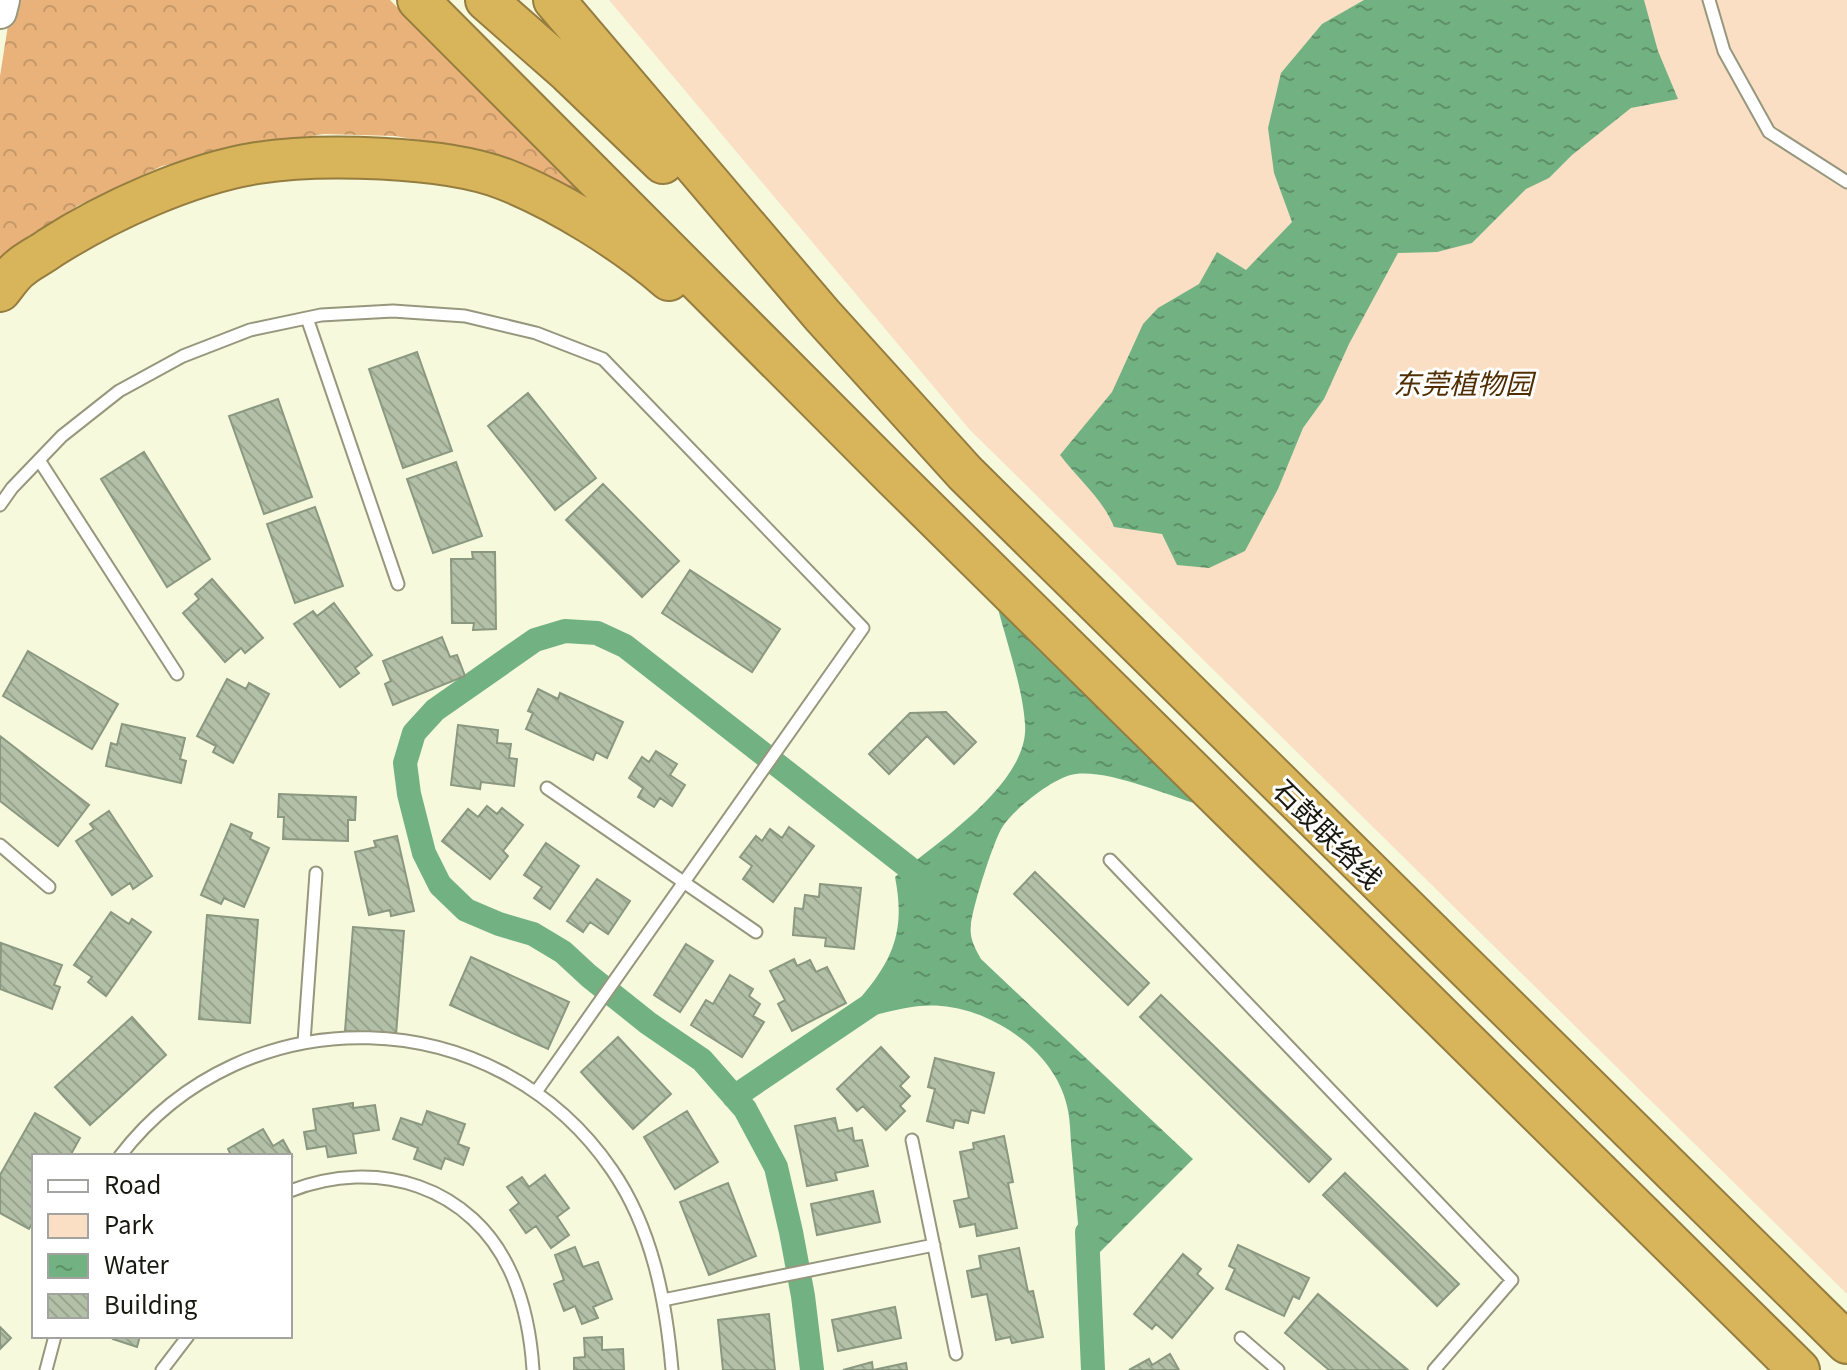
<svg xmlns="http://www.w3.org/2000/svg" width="1847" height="1370" font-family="Georgia,'Noto Sans SC',serif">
  <defs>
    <pattern id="forest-crowns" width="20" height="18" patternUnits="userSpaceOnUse" patternTransform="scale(2)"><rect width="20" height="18" fill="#e8b27a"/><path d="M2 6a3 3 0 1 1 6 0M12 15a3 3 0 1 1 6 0" fill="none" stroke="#c69868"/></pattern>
    <pattern id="water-ripples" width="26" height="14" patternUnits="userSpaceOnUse" patternTransform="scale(2)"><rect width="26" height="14" fill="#72b282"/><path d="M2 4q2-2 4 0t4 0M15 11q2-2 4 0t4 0" fill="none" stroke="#5d9069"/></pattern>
    <pattern id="building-back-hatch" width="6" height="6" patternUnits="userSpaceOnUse" patternTransform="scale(2)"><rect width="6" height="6" fill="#b3c0a8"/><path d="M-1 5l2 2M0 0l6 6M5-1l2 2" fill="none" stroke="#99a48f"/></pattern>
  </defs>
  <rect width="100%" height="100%" fill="#f7f9dd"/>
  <path fill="#fadfc4" d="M609 0H1847V1294L970 430Z"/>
  <path fill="url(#forest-crowns)" d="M12 0H390L595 206 465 148 395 136 324 134 253 145 162 166 77 206 0 264V76Z"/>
  <path fill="url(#water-ripples)" d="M1364 0H1644L1658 51 1678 99 1631 108 1572 155 1549 178 1526 189 1472 243 1437 252 1398 253 1349 344 1324 399 1303 428 1278 489 1245 551 1209 568 1177 565 1162 534 1114 527C1103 499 1078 479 1060 455L1112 392 1143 324 1158 308 1199 284 1217 252 1246 270 1292 222 1274 173 1268 128 1281 73 1322 24Z
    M997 605 1200 805C1166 795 1110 770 1076 774 1055 776 1014 809 1003 826 994 839 972 909 971 925 969 938 975 948 981 959L1193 1159 1082 1270C1079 1232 1075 1193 1072 1155 1070 1139 1071 1122 1067 1106 1055 1052 994 1010 941 1006 918 1004 897 1010 875 1015L862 996C895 957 905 928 895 877 936 843 1030 783 1025 724 1023 689 1006 640 997 605Z"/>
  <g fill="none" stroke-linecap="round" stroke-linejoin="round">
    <path stroke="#72b282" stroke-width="24" d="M734 1097 894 989
      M1087 1232 1093 1370
      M812 1370 803 1296 791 1232 776 1167 745 1109 702 1060 648 1023 589 976 563 952 533 934 499 924 466 910 440 885 424 853 409 794 405 763 414 733 435 710 535 640 565 631 597 633 625 646 908 867 924 895"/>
  </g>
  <path fill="url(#building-back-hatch)" stroke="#8b9880" stroke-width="2" d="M417 352 452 451 403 468 369 369Z
    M528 393 596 478 555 510 488 426Z
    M278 399 312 497 264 514 229 416Z
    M144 452 210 559 167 587 101 479Z
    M456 462 482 536 433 553 407 479Z
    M603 484 679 561 642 597 566 520Z
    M315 507 343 586 295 603 267 524Z
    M472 552H495L496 629 473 630 474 623H452L451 559H473Z
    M690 570 780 629 752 672 662 613Z
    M212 579 263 638 245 653 241 648 225 662 183 613 199 599 195 594Z
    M334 603 372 655 355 668 359 673 340 687 294 624 313 611 317 616Z
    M442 637 450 657 457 655 465 676 393 705 385 684 391 681 383 661Z
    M28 651 118 704 92 749 3 696Z
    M227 679 246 689 249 683 269 694 233 763 213 752 216 746 197 736Z
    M538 689 558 699 560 693 623 722 607 758 596 752 593 760 526 729 533 713 528 711Z
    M946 712 976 742 954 764 927 736 889 774 869 754 910 713Z
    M122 724 185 738 180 759 186 761 181 783 106 766 111 743 117 745Z
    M458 725 498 730 497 743 511 744 509 758 517 759 514 786 481 782 480 789 451 785Z
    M0 736 89 805 58 846 0 801Z
    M656 751 677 764 670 775 685 785 672 806 660 798 654 807 638 797 643 788 629 778 642 757 649 762Z
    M279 794 356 797 355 820H348V841L283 839 284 817H278Z
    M487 806 497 814 502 808 523 825 503 851 508 856 490 879 442 841 468 809 478 817Z
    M109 811 152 876 133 889 130 883 112 895 76 841 94 829 90 824Z
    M231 824 252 833 250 839 269 848 244 907 224 898 221 904 201 895Z
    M789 827 814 846 773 902 743 879 752 866 740 857 756 836 762 841 770 829 782 838Z
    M397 836 414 911 391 916 390 910 369 915 355 852 376 847 374 841Z
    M546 843 579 866 550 909 534 898 542 887 524 875Z
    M1035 872 1149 983 1128 1005 1014 894Z
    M597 879 630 901 608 934 590 922 583 932 567 921Z
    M820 884 861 888 854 949 825 946 826 938 793 935 795 908 803 909 805 895 819 897Z
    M111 912 129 924 132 919 151 932 106 996 88 982 92 977 74 965Z
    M207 915 258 920 250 1023 199 1019Z
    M353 927 404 931 396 1035 345 1031Z
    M1 943 62 965 54 985 60 987 52 1009 0 989Z
    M686 944 713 961 680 1012 654 995Z
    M471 957 569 1002 548 1049 450 1005Z
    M794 959 797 966 810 960 816 972 827 967 846 1003 792 1031 778 1004 785 1000 770 971Z
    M730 975 753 989 749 996 760 1004 753 1016 764 1022 742 1057 691 1025 706 1000 713 1004Z
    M1161 995 1331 1159 1309 1182 1140 1017Z
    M132 1017 166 1055 90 1125 55 1087Z
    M618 1037 671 1094 633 1129 581 1072Z
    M881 1047 909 1077 900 1086 910 1096 900 1106 905 1111 886 1130 863 1106 857 1111 837 1089Z
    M935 1058 994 1073 984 1113 971 1110 968 1123 955 1120 953 1128 927 1121 935 1089 928 1087Z
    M353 1103V1108L375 1105 379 1130 353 1134 356 1153 328 1157 326 1146 307 1149 304 1132 316 1130 313 1109Z
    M427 1111 465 1124 458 1144 469 1148 463 1165 445 1158 441 1169 414 1159 418 1148 393 1139 401 1118 422 1125Z
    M687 1111 718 1162 675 1189 644 1137Z
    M35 1113 80 1138 70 1156H34V1220L29 1229 0 1213V1175Z
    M835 1118 838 1131 852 1128 854 1141 862 1140 868 1166 835 1173 837 1180 807 1186 795 1126Z
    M263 1129 273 1146 283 1140 292 1156H225L230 1153 228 1149Z
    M1004 1136 1013 1182 1008 1183 1017 1228 977 1236 975 1224 960 1227 954 1201 969 1198 960 1152 974 1149 973 1143Z
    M1345 1173 1459 1284 1437 1306 1323 1195Z
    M545 1175 569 1208 557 1217 569 1235 551 1248 536 1226 526 1233 510 1210 519 1203 507 1187 522 1177 529 1187Z
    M728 1183 756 1256 709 1275 680 1202Z
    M873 1191 880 1222 817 1235 811 1204Z
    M1238 1245 1309 1278 1299 1299 1293 1296 1284 1316 1226 1289 1235 1269 1229 1266Z
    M575 1247 583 1267 598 1262 612 1299 593 1307 598 1318 582 1324 575 1306 564 1311 554 1284 564 1280 555 1255Z
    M1019 1248 1028 1292 1033 1291 1043 1337 1012 1343 1010 1337 996 1340 987 1294 972 1297 967 1271 981 1268 979 1256Z
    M1183 1254 1201 1269 1197 1274 1213 1288 1172 1338 1156 1324 1152 1329 1134 1314Z
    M1318 1294 1408 1370H1329L1285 1333Z
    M895 1307 901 1338 838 1351 832 1320Z
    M769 1314 775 1370H723L718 1320Z
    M0 1327 11 1338 0 1349Z
    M114 1336H140L137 1347 113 1339Z
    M602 1337V1350L623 1349 624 1370H574V1358L585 1357 584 1338Z
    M1170 1354 1179 1370H1129L1149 1359 1152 1365Z
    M872 1362 873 1370 906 1363 907 1370H843Z"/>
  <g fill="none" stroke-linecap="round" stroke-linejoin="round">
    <g stroke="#96977d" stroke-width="15">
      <path id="lane" d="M1709 0 1724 51 1769 132 1847 182
        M307 318 398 584
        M39 460 177 674
        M0 505 12 488 62 436 119 391 183 356 250 330 321 315 393 311 465 316 536 333 603 359 863 628 536 1092
        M547 788 756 932
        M0 845 49 887
        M1110 860 1512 1280 1434 1370
        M304 1042 316 873
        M912 1140 956 1354
        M120 1156C245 993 495 999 612 1170 652 1228 666 1300 672 1370
        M290 1191C376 1157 473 1185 512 1275 525 1305 531 1338 533 1370
        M663 1300 934 1245
        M1241 1338 1278 1370
        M46 1370 55 1336
        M162 1370 188 1336"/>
    </g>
    <g stroke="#96977d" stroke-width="36">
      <path id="secondary" d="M0 12 3 0"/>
    </g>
    <g stroke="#957d40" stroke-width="44">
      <path id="highway" d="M418 0 892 475 1799 1370
        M486 0 568 72 663 163
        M554 0 822 315 965 473 1847 1343
        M0 291C6 284 12 274 20 268 29 260 41 255 50 248 108 211 189 174 257 163 320 153 444 156 504 179 558 200 625 242 669 280"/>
    </g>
    <use href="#lane" stroke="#fff" stroke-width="11"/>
    <use href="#secondary" stroke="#fff" stroke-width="32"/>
    <use href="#highway" stroke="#d8b45a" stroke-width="40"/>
  </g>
  <g text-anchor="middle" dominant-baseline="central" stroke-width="6" stroke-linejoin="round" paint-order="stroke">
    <g font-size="28" font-style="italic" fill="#512e00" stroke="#fff">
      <text x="1463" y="382">东莞植物园</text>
    </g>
    <g font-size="28" fill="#18180f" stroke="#fff">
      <text transform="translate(1329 833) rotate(45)">石鼓联络线</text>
    </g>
  </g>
  <rect x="32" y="1154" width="260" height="184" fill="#ffffff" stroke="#a3a39f" stroke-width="2"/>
  <rect x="48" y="1180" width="40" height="12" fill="#ffffff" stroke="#a3a39f" stroke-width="2"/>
  <text x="104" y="1194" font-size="24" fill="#18180f">Road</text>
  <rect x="48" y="1214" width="40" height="24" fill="#fadfc4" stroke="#a3a39f" stroke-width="2"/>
  <text x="104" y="1234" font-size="24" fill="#18180f">Park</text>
  <rect x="48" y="1254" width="40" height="24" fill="url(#water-ripples)" stroke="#a3a39f" stroke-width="2"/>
  <text x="104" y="1274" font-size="24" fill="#18180f">Water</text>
  <rect x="48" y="1294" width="40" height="24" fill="url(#building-back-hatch)" stroke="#a3a39f" stroke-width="2"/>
  <text x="104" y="1314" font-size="24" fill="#18180f">Building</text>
</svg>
